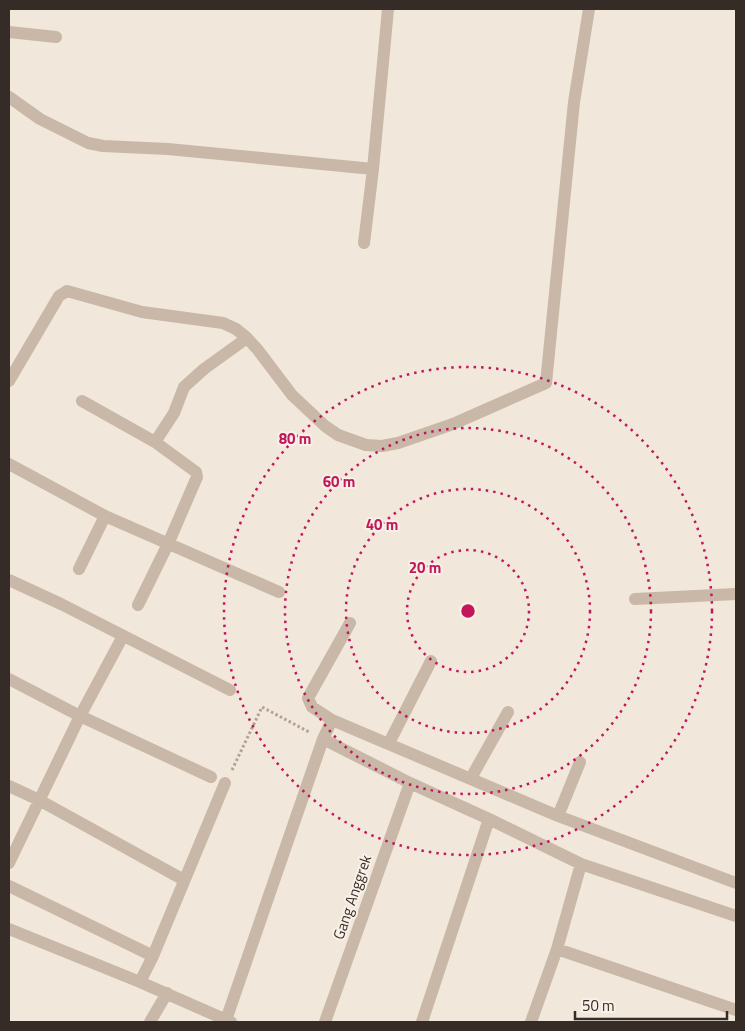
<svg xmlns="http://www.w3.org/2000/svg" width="745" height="1031" font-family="'Titillium Web',sans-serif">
  <rect width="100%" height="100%" fill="#f1e7db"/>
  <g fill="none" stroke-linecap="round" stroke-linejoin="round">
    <path stroke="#b5a191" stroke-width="3" stroke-dasharray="2.5 2.5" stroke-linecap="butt" d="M232 770 262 707 309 732"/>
    <path stroke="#c9b7a7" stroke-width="12" d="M9 32 56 37
      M9 97 40 119 88 143 103 146 168 149 373 169
      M364 243 373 169 388 9
      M9 381 59 296 67 291 142 312 223 323 236 329 247 338 258 350 292 395 325 426 338 435 366 445 382 446 398 443 453 424 546 383 574 102 589 9
      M82 401 155 442 196 472 197 477 168 544 138 605
      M155 442 174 413 184 387 204 369 247 338
      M9 464 105 516 279 592
      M79 569 105 516
      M9 580 61 604 230 690
      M635 599 736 594
      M9 679 80 716 211 777
      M332 720 558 816 736 883
      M323 739 410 783 489 819 581 864 736 916
      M389 743 431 661
      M471 778 508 712
      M225 783 153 956 140 982 231 1022
      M9 786 39 800 184 880
      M558 816 580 762
      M9 863 80 716 123 636
      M9 886 153 956
      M9 929 140 982
      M557 949 736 1010
      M226 1020 323 739 332 720 312 707 308 698 350 623
      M150 1022 167 993
      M325 1022 410 783
      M422 1022 489 819
      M531 1022 557 949 581 864"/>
  </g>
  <g fill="none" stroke="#c2185b" stroke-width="2.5" stroke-dasharray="2.5 5">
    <circle cx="468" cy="611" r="61"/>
    <circle cx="468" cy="611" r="122"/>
    <circle cx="468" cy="611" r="183"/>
    <circle cx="468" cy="611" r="244"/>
  </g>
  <g text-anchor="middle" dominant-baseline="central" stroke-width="4" stroke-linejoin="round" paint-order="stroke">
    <g font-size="15" fill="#362c27" stroke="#f9f1e7">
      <text transform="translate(352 897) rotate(-71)">Gang Anggrek</text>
    </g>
  </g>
  <circle cx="468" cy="611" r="8" fill="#c2185b" stroke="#f9f1e7" stroke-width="2.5"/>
  <g font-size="15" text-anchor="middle" font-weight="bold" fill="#c2185b" stroke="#f9f1e7" stroke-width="4" stroke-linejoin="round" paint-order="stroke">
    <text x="295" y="444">80 m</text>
    <text x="339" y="487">60 m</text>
    <text x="382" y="530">40 m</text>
    <text x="425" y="573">20 m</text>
  </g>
  <rect width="745" height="1031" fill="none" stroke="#362c27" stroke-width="20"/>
  <path d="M575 1011v8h152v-8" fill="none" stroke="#362c27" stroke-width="2.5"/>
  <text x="582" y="1011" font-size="15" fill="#362c27" stroke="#f9f1e7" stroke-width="4" paint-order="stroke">50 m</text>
</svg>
